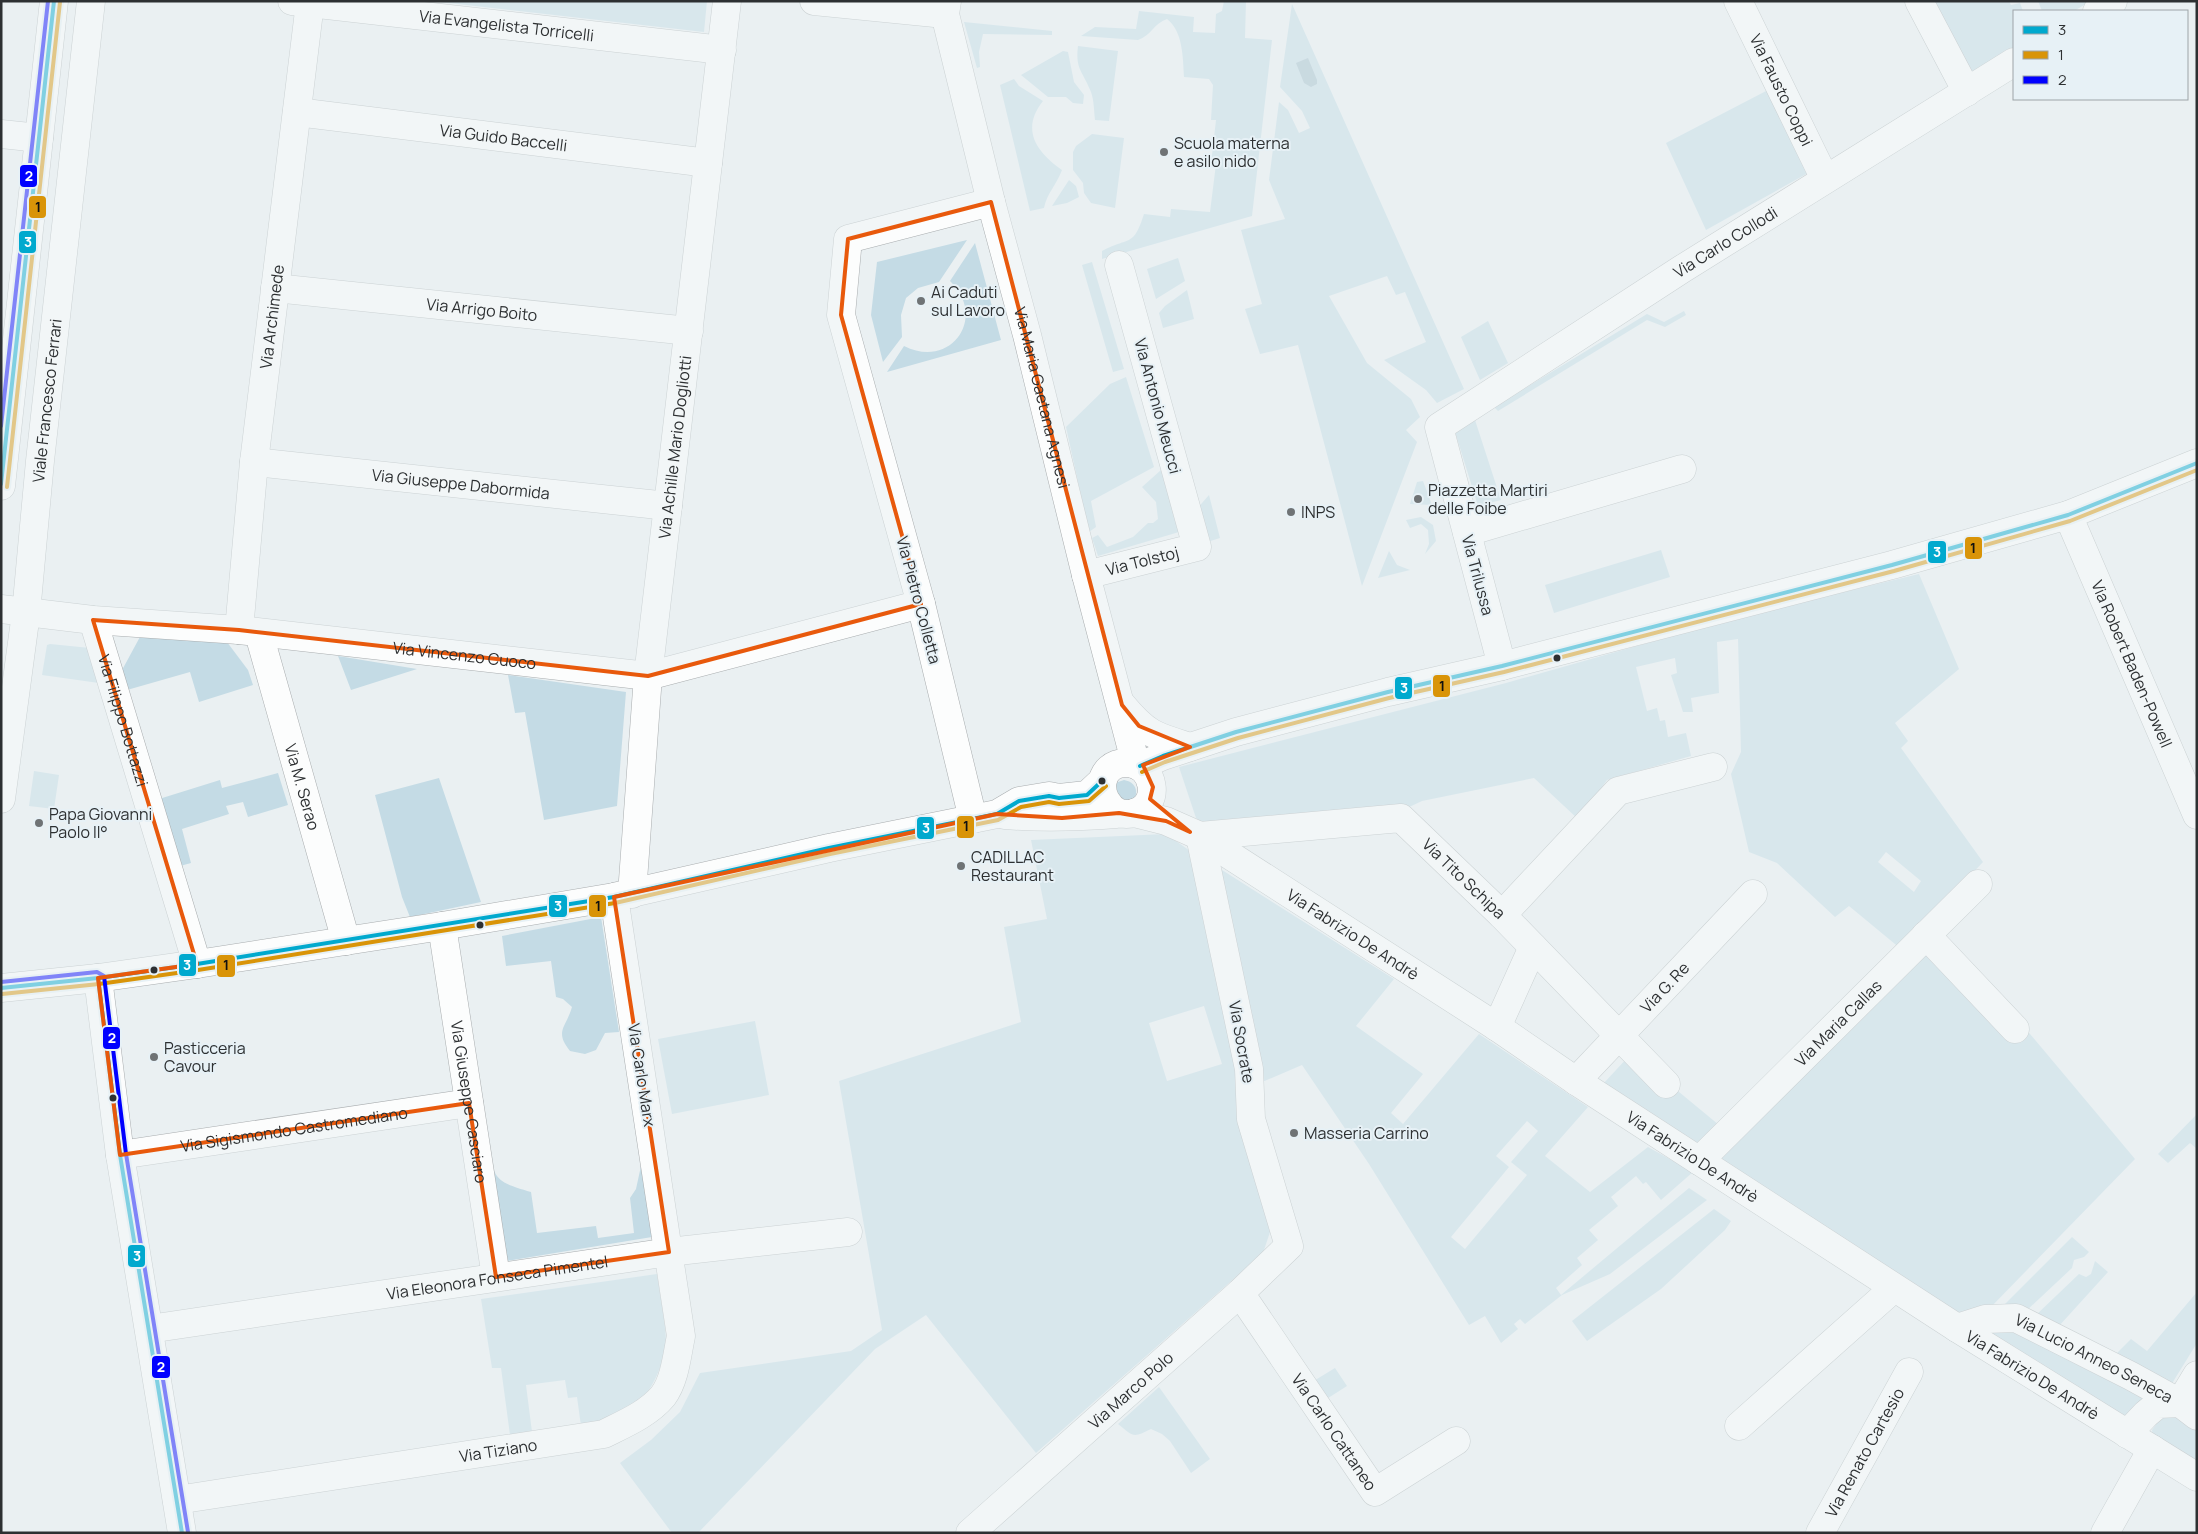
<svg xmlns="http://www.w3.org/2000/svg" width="2198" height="1534" font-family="Manrope,sans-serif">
  <rect width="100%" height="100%" fill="#eaf0f2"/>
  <path fill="#c4dbe5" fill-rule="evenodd" d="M432 1H707L704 32Z
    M1224 1H1246L1245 38 1272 40 1252 216 1102 259V251C1130 236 1133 248 1144 214L1170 217 1171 209 1210 212 1216 164H1211L1216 120H1211L1213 85 1209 79 1184 77C1183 58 1183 31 1167 19 1154 23 1151 36 1138 40L1081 36 1095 27 1136 29 1139 11 1194 17 1193 32 1215 33 1216 14 1222 11Z
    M1927 1H2009L2011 5 2020 3 2023 11H2014V47L1964 78Z
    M2038 1H2091L2074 11H2042Z
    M1292 4 1464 389 1437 403 1426 390 1384 360 1426 342 1405 292 1396 295 1387 276 1329 296 1367 363 1411 399 1420 417 1406 430 1417 442 1362 586 1298 345 1260 354 1245 309 1262 304 1241 230 1285 219 1269 180 1279 102 1288 110 1299 133 1310 128 1302 111 1280 87Z
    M964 22 1052 31V35L983 34 979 52 980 67 977 68Z
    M1078 46 1118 51 1109 121 1095 120C1094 111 1094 100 1091 92 1083 71 1075 70 1078 46Z
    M1063 51 1068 52 1074 82 1084 95 1083 104 1073 103 1066 97H1048L1021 75Z
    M1014 79 1019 86 1043 101C1020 130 1037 152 1062 170 1056 186 1047 193 1044 208L1030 211 1000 85Z
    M1768 90 1808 173 1706 230 1666 143Z
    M1092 134 1124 138 1115 208 1091 203 1084 193 1083 183 1073 170V152L1076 146Z
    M1069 180 1076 186 1079 197 1067 203 1052 206Z
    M967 240 939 282 918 288 906 298 901 315 902 337 883 362 871 315 877 262Z
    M975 243 1001 340 887 372 904 346C951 370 988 317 950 281Z
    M1178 258 1185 281 1156 299 1147 269Z
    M1092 262 1124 369 1113 372 1082 265Z
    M1187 290 1194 319 1163 328 1159 313 1165 306Z
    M1684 311 1686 315 1665 327 1647 320 1498 411 1494 407 1647 314 1664 322Z
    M1488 321 1508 363 1480 380 1461 337Z
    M1126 377 1154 467 1091 501 1096 527 1089 532 1066 427 1110 384Z
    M1475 420 1501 500 1478 506 1456 435V431Z
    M1161 470 1179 532 1098 556 1092 538 1098 535 1107 547 1133 537 1148 523H1153L1158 519 1156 502 1142 487Z
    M1423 481 1432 505 1410 504 1417 482Z
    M1209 495 1220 538 1204 543 1195 511Z
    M1421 517 1433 525 1436 541 1425 554 1429 544 1428 530 1421 524 1410 528 1406 520Z
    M1661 550 1670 577 1554 613 1545 585Z
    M1389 551 1397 565 1410 570 1378 578Z
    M1919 574 1959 669 1895 723 1908 741 1901 748 1983 862 1901 949 1849 906 1835 917 1777 863 1749 852 1731 774 1741 752 1738 639 1717 642 1719 693 1691 698 1693 712H1683L1671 675 1677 673 1675 658 1636 667 1647 711 1657 708 1660 721 1665 720 1668 737 1686 733 1691 756 1607 780 1578 819 1534 778 1422 801 1405 809 1210 828 1196 818 1179 767 1506 683 1739 617ZM1886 852 1921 881 1914 892 1878 862Z
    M141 635 227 642 248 670 253 685 199 702 190 672 127 690 121 672Z
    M50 644 90 648 106 684 42 675 47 645Z
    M338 656 417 669 351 690Z
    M508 675 626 692 617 806 544 820 525 712 515 713Z
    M34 771 59 775 54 809 29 806Z
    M278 773 288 805 248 817 243 802 226 806 229 814 182 829 191 863 180 866 159 799 220 780 222 788Z
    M439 778 481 902 410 917 402 897 375 795Z
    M1124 780C1135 782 1139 790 1134 800L1122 804 1113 787 1118 782Z
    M1166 834 1193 853 1240 1059 1238 1113 1270 1232 1263 1253 1036 1453 926 1315 875 1349 698 1533H672L620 1463 651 1440 680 1412 700 1373 851 1351 882 1330 839 1081 1021 1022 1004 927 1047 919 1031 840ZM1204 1006 1222 1064 1167 1081 1149 1023Z
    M1211 863 1394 979 1356 1026 1423 1074 1391 1113 1403 1124 1479 1034 1588 1107 1545 1156 1590 1192 1648 1147 1693 1172 1661 1200 1646 1182 1643 1184 1636 1176 1611 1197 1618 1206 1589 1230 1598 1240 1577 1258 1582 1265 1556 1288 1561 1295 1689 1188 1707 1200 1610 1274 1562 1295 1525 1324 1520 1319 1514 1324 1518 1329 1501 1343 1485 1316 1469 1325 1369 1164 1302 1065 1260 1083ZM1527 1121 1538 1131 1511 1162 1527 1175 1465 1249 1451 1237 1509 1167 1496 1156Z
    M601 917 619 1032 605 1033 596 1050 585 1054 570 1051C554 1031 566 1028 572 1007L563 999 556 997 551 961 506 966 502 936Z
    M1923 952 2025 1028 2135 1159 1990 1308 1953 1313 1718 1158Z
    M755 1021 769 1095 672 1114 658 1039Z
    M1629 1056 1673 1087 1719 1125 1695 1145 1603 1084Z
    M2197 1114V1149L2190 1143 2168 1163 2158 1154Z
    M484 1143C497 1179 492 1181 531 1192L537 1233 596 1226 598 1238 634 1233 630 1198 636 1189 641 1166 652 1237 501 1262Z
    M1714 1209 1731 1221 1725 1230 1661 1289 1587 1341 1572 1321Z
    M2072 1237 2089 1252 2084 1257 2074 1260 2072 1268 2026 1311 2001 1308Z
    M2095 1261 2108 1272 2059 1326 2035 1316 2079 1274 2086 1277 2091 1274Z
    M657 1274C660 1296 665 1318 666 1340 666 1360 652 1393 635 1405 619 1415 599 1422 581 1426L577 1397 568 1398 565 1380 526 1385 532 1432 510 1435 501 1368H492L481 1299Z
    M2197 1292V1343L2171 1385 2115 1355 2131 1339 2147 1351Z
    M2000 1325 2151 1397 2125 1419 1983 1330Z
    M1335 1368 1347 1386 1325 1400 1312 1382Z
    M1159 1387 1210 1459 1191 1473 1170 1441 1162 1434 1151 1429C1133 1438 1134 1437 1118 1424Z
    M2174 1414 2197 1431V1460L2153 1436 2152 1430 2162 1416Z"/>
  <path fill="#a3beca" d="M1308 58 1317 80V84L1311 87 1304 83 1296 63Z"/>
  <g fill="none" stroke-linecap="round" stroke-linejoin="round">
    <g stroke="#a9adaf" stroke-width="29">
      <g id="minor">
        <path id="s1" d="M292 1 722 50"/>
        <path d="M814 1 945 14"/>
        <path id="s2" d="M947 1 945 14 991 202 1027 335 1086 575 1136 765"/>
        <path id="s3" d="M1738 1 1825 179"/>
        <path d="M1919 1 1967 92"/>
        <path d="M2097 11 2113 1"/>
        <path id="s4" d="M297 112 708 163"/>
        <path d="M1 134 39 138"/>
        <path id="s5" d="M275 288 689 331"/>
        <path id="s6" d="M254 462 668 506"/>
        <path d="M1 486 54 1"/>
        <path id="s7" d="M2068 515 2197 815"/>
        <path d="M1467 532 1682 469"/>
        <path id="s8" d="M1086 575 1197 547 1119 265"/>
        <path id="s9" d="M1 609 93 620 239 630 648 676 921 604"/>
        <path id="s10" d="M93 620 197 964"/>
        <path id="s11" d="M239 630 254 462 310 3"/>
        <path id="s12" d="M259 634 346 941"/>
        <path id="s13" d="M1502 666 1439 427 1682 269 2014 62"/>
        <path d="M1122 705C1146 734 1154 736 1190 747"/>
        <path d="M1140 766 1163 756 1236 732 1388 692 1502 666 1892 565 2068 515 2197 463"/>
        <path id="s14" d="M1 799 26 613 40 461 91 1"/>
        <path id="s15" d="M1134 813 1166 821 1200 836 1497 1027 1576 1081 1957 1328 2197 1477"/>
        <path d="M1005 815C1042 818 1078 817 1116 814 1122 813 1128 815 1134 813 1162 805 1155 764 1127 763 1097 762 1094 800 1119 813"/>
        <path d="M973 819 921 604 841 315 848 239 991 202"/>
        <path id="s16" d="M1200 836 1401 818 1502 915 1666 1084"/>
        <path id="s17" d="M632 894 648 676 727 1"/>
        <path d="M1502 915 1618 791 1713 767"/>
        <path id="s18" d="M442 926 496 1277"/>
        <path d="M1926 935 2015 1029"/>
        <path d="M98 978 120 1155 182 1533"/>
        <path d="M1 988 98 978 197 964 442 926 614 897 829 848 997 814 1019 801 1049 796 1059 798 1087 795 1102 781"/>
        <path d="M1497 1027 1533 947"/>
        <path id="s19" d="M1576 1081 1753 894"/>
        <path id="s20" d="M120 1155 469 1103"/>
        <path id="s21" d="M1699 1161 1978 884"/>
        <path id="s22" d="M1240 1293 1375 1492 1456 1441"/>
        <path id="s23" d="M1957 1328 1985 1319 2016 1318 2131 1376 2180 1403 2197 1416"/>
        <path id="s24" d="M149 1329 669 1252 848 1232"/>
        <path d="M1739 1426 1894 1288"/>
        <path d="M2127 1434 2146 1414 2158 1404 2180 1403 2197 1375"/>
        <path id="s25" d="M177 1500 604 1434C624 1424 648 1414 663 1396 675 1380 677 1355 681 1336L614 897"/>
        <path id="s26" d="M970 1533 1240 1293 1289 1246 1251 1119 1249 1069 1200 836"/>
        <path id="s27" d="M1820 1533 1909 1372"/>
        <path d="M2105 1533 2152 1449"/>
      </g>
    </g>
    <use href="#minor" stroke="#fcfdfd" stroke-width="28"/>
    <g stroke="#e7f1f6" stroke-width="8">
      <path id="bus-1" d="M1 484 54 1
        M1140 766 1163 756 1236 732 1388 692 1502 666 1892 565 2068 515 2197 463
        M98 978 120 1155 182 1533
        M1 988 98 978 197 964 614 897 829 848 997 814 1019 801 1049 796 1059 798 1087 795 1102 781"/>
    </g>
    <g stroke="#e7f1f6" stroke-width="8">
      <path id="bus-2" d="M7 487 60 2
        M1142 772 1165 762 1238 738 1389 698 1504 672 1894 571 2070 521 2197 470
        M2 994 99 984 198 970 615 903 830 854 998 820 1021 807 1049 802 1059 804 1089 801 1106 786"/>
    </g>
    <g stroke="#e7f1f6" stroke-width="8">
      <path id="bus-3" d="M1 426 48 1
        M1 982 97 972 104 976 126 1154 188 1532"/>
    </g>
    <use href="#bus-1" stroke="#00a9ce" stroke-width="4"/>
    <use href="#bus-2" stroke="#d99408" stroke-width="4"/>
    <use href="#bus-3" stroke="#00f" stroke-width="4"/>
  </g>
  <path d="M0 0H2198V1534H0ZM991 202 1122 705 1139 726 1190 747 1143 765 1153 787 1150 799 1190 832 1166 821 1119 813 1062 818 997 814 614 897 669 1252 496 1277 469 1103 120 1155 98 978 197 964 93 620 239 630 648 676 921 604 841 315 848 239Z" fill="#eaf0f2" fill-opacity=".55" fill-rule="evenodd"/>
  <path fill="none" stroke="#e8590c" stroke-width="4" stroke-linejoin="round" d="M991 202 1122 705 1139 726 1190 747 1143 765 1153 787 1150 799 1190 832 1166 821 1119 813 1062 818 997 814 614 897 669 1252 496 1277 469 1103 120 1155 98 978 197 964 93 620 239 630 648 676 921 604 841 315 848 239Z"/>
  <g fill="#6f7375" stroke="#e7f1f6" stroke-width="2">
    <circle cx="1164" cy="152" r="5"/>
    <circle cx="921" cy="301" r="5"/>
    <circle cx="1418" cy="499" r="5"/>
    <circle cx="1291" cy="512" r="5"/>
    <circle cx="39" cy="823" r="5"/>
    <circle cx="961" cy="866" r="5"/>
    <circle cx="154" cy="1057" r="5"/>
    <circle cx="1294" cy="1133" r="5"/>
  </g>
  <g fill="#2d3032" stroke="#e7f1f6" stroke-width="2">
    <circle cx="1557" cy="658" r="4.5"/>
    <circle cx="1102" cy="781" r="4.5"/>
    <circle cx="480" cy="925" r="4.5"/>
    <circle cx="154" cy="970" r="4.5"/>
    <circle cx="113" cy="1098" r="4.5"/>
  </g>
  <g text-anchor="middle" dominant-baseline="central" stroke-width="4" stroke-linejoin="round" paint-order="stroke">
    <g font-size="16" fill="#2d3032" stroke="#e7f1f6">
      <text stroke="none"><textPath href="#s1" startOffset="216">Via Evangelista Torricelli</textPath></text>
      <text stroke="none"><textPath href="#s3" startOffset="99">Via Fausto Coppi</textPath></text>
      <text stroke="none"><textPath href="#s4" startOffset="208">Via Guido Baccelli</textPath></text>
      <text stroke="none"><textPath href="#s13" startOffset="588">Via Carlo Collodi</textPath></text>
      <text stroke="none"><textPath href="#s5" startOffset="208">Via Arrigo Boito</textPath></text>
      <text stroke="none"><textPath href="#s11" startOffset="315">Via Archimede</textPath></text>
      <text stroke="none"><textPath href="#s2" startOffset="409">Via Maria Gaetana Agnesi</textPath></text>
      <text stroke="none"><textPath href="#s14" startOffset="401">Viale Francesco Ferrari</textPath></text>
      <text transform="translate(1158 406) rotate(75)">Via Antonio Meucci</text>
      <text stroke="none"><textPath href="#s17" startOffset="449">Via Achille Mario Dogliotti</textPath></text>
      <text stroke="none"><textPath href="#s6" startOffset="208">Via Giuseppe Dabormida</textPath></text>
      <text stroke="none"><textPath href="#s8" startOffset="58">Via Tolstoj</textPath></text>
      <text transform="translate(1478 575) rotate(75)">Via Trilussa</text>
      <text transform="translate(919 600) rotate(75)">Via Pietro Colletta</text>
      <text stroke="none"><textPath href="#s9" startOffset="466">Via Vincenzo Cuoco</textPath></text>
      <text stroke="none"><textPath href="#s7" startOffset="162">Via Robert Baden-Powell</textPath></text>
      <text stroke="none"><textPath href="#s10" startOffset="105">Via Filippo Bottazzi</textPath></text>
      <text stroke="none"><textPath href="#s12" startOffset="159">Via M. Serao</textPath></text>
      <text stroke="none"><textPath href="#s16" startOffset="289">Via Tito Schipa</textPath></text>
      <text stroke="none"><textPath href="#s15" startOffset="252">Via Fabrizio De Andrè</textPath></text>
      <text stroke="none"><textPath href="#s19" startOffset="129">Via G. Re</textPath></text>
      <text stroke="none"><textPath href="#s21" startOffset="196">Via Maria Callas</textPath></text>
      <text transform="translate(1242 1042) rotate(80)">Via Socrate</text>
      <text transform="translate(642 1075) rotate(81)">Via Carlo Marx</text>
      <text stroke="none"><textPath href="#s18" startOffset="178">Via Giuseppe Casciaro</textPath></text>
      <text stroke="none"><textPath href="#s20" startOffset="176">Via Sigismondo Castromediano</textPath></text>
      <text stroke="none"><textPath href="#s15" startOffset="658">Via Fabrizio De Andrè</textPath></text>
      <text stroke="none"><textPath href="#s24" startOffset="352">Via Eleonora Fonseca Pimentel</textPath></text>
      <text stroke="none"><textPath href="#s23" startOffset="148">Via Lucio Anneo Seneca</textPath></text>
      <text stroke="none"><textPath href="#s15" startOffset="1062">Via Fabrizio De Andrè</textPath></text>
      <text stroke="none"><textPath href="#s26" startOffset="215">Via Marco Polo</textPath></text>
      <text stroke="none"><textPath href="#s22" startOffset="168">Via Carlo Cattaneo</textPath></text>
      <text stroke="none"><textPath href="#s25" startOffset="325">Via Tiziano</textPath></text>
      <text stroke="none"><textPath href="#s27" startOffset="92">Via Renato Cartesio</textPath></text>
    </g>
    <g font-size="16" fill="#2d3032" stroke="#e7f1f6" text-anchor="start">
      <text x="1174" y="143">Scuola materna<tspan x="1174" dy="18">e asilo nido</tspan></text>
      <text x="931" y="292">Ai Caduti<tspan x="931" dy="18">sul Lavoro</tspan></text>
      <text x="1428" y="490">Piazzetta Martiri<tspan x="1428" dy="18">delle Foibe</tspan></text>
      <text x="1301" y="512">INPS</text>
      <text x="49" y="814">Papa Giovanni<tspan x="49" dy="18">Paolo II°</tspan></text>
      <text x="971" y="857">CADILLAC<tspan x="971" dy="18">Restaurant</tspan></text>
      <text x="164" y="1048">Pasticceria<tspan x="164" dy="18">Cavour</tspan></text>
      <text x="1304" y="1133">Masseria Carrino</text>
    </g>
  </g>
  <g stroke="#e7f1f6" stroke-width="2">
    <rect x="19" y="164" width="19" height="24" rx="5" fill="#00f"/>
    <rect x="28" y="195" width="19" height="24" rx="5" fill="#d99408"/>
    <rect x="18" y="230" width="19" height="24" rx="5" fill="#00a9ce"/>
    <rect x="1964" y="536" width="19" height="24" rx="5" fill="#d99408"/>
    <rect x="1927" y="540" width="20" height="24" rx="5" fill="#00a9ce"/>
    <rect x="1432" y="674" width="19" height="24" rx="5" fill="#d99408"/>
    <rect x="1394" y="676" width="19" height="24" rx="5" fill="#00a9ce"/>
    <rect x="956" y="815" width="19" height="24" rx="5" fill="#d99408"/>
    <rect x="916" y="816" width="19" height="24" rx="5" fill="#00a9ce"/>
    <rect x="588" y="894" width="19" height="24" rx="5" fill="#d99408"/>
    <rect x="548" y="894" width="20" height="24" rx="5" fill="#00a9ce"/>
    <rect x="178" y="953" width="19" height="24" rx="5" fill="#00a9ce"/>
    <rect x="216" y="954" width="20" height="24" rx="5" fill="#d99408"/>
    <rect x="102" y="1026" width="19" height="24" rx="5" fill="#00f"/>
    <rect x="127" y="1244" width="19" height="24" rx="5" fill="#00a9ce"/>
    <rect x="151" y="1355" width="20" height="24" rx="5" fill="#00f"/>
  </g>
  <g font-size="14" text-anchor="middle" font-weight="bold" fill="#fff">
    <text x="29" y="181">2</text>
    <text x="28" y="247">3</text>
    <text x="1937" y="557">3</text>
    <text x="1404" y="693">3</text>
    <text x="926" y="833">3</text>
    <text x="558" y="911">3</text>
    <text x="187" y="970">3</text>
    <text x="112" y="1043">2</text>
    <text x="137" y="1261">3</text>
    <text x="161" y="1372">2</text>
  </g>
  <g font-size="14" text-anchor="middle" font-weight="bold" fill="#111">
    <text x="38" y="212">1</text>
    <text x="1973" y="553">1</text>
    <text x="1442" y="691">1</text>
    <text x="966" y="831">1</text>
    <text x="598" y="911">1</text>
    <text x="226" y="970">1</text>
  </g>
  <rect width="2198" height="1534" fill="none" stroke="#2d3032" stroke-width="5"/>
  <rect x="2013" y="10" width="175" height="90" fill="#e7f1f6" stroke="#9da4a8"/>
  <rect x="2023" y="26" width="25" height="8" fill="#00a9ce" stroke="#9da4a8"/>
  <text x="2058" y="35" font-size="15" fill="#2d3032">3</text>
  <rect x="2023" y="51" width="25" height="8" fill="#d99408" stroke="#9da4a8"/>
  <text x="2058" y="60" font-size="15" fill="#2d3032">1</text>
  <rect x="2023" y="76" width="25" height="8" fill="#0000ff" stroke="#9da4a8"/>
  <text x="2058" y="85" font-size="15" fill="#2d3032">2</text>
</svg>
